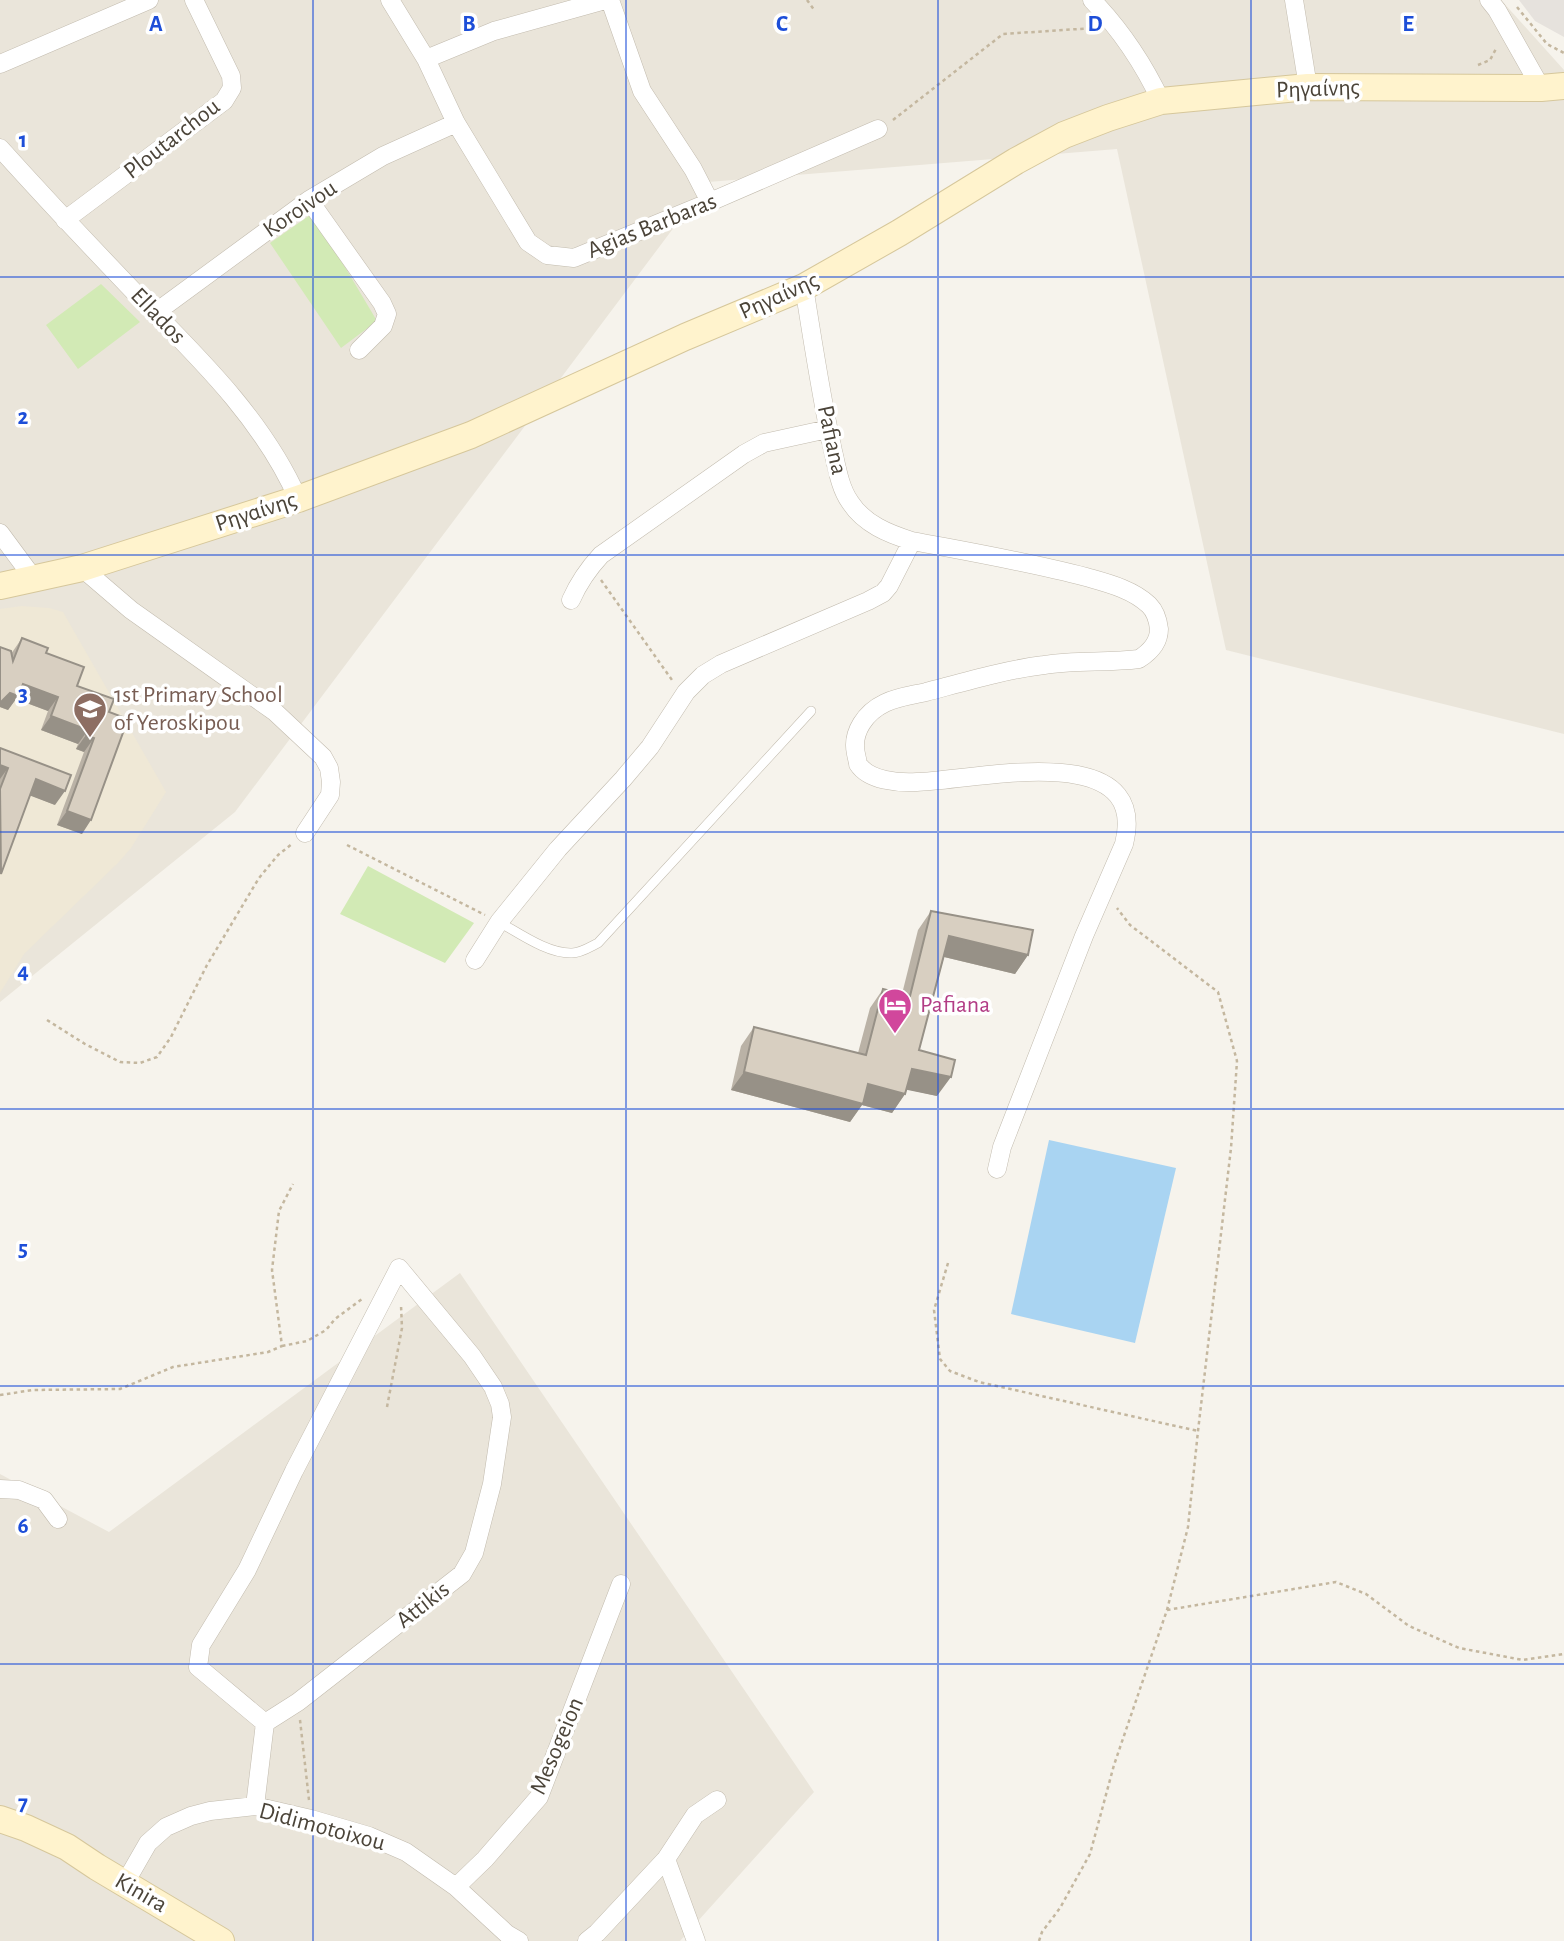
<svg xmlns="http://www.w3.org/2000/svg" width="1564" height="1941" font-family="'Alegreya Sans',sans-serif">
  <rect width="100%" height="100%" fill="#f6f3ec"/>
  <path fill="#eae5da" d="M0 0H1501L1564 70V734L1226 650 1117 149 708 182 235 812 0 1002Z
    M460 1273 814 1792 680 1941H0V1474L109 1532Z"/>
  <path fill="#e6e2dd" d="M1519 0H1564V37L1535 21Z"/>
  <path fill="#efe8d6" d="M22 606 49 608 63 612 166 792 131 848 118 863 24 954 0 993V609Z"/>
  <path fill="#d2eab5" d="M313 213 377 321 341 348 270 243Z
    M101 284 140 322 78 369 46 325Z
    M368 866 474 923 445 963 340 914Z"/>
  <path fill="#a9d4f2" d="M1049 1140 1176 1168 1135 1343 1011 1314Z"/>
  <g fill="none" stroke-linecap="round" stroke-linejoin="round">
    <g stroke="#c2bbae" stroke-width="10">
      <path id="lane" d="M499 922C519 933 548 954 572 953 581 953 590 947 598 943L811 711"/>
    </g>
    <g stroke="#c2bbae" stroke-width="19">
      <path id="street" d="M390 0 426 59 456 123 528 242 547 255 574 258 710 202 878 129
        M610 0 642 91 693 169 710 202
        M1092 0C1120 29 1144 65 1161 101
        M1294 0 1308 87
        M1489 0 1497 10 1541 88
        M426 59 494 31 605 0
        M0 64 149 0
        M0 148C46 199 93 249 141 299 200 359 264 421 298 499
        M309 200 382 303 387 314 383 326 359 350
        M65 220 224 101 232 88 231 76 194 0
        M804 287C813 342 821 397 833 451 837 468 840 488 850 502 864 524 889 534 912 541 970 552 1029 562 1086 577 1107 583 1132 589 1149 605 1156 612 1158 620 1159 629 1159 643 1150 652 1139 659 1108 663 1076 660 1044 665 1004 670 964 682 926 692 913 695 897 697 885 703 866 712 851 732 856 754 856 754 858 763 858 764 869 781 899 783 917 782 972 781 1151 736 1124 844L1084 936 1002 1147 997 1169
        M155 313 309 200 383 156 456 123
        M0 533 34 579
        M82 568 131 610 275 712 323 757 329 768 331 782 330 795 305 833
        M571 600C579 582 588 569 601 555L744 454 764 443 828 429
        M475 960 499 922 558 849 623 779 650 747 686 692 703 675 721 664 868 601 883 593 889 586 912 541
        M0 1489 19 1490 44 1500 58 1519
        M255 1806 265 1723 298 1702 462 1574 474 1553 492 1484 502 1417 500 1404 493 1387 472 1356 399 1268 294 1471 247 1570 201 1645 198 1667 265 1723
        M666 1859 696 1941
        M125 1883 148 1843 166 1827 191 1816 210 1811 255 1806 311 1819 369 1836 406 1852 456 1887 507 1934 519 1941
        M456 1887 485 1859 539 1797 621 1584
        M587 1941 597 1933 666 1859 695 1815 717 1800"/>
    </g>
    <g stroke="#d6c79b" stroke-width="28">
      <path id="secondary" d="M0 586 82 568 298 499 471 435 685 337 804 287 899 233 1016 161 1064 135 1108 118 1161 101 1308 87 1541 88 1564 86
        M0 1819 26 1828 67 1847 97 1867 221 1941"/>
    </g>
    <path stroke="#c4b79f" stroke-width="2.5" stroke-dasharray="3.5 3.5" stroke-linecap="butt" d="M807 0 815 11
      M1517 7 1547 44 1564 53
      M1478 65 1490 60 1497 47
      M893 120 1003 34 1094 28
      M601 580 672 680
      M347 845 485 915
      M47 1020 85 1044 120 1062 140 1063 157 1057 171 1037 207 965 259 878 278 855 292 844
      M948 1263 934 1310 940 1359 950 1371 979 1382 1198 1431
      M282 1346 307 1341 326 1330 335 1319 362 1299
      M0 1395 33 1390 120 1389 173 1367 268 1352 282 1346 272 1270 279 1211 293 1184
      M387 1407 402 1328 401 1305
      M1167 1610 1336 1582 1366 1594 1409 1626 1459 1648 1523 1660 1564 1654
      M300 1720 309 1800
      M1039 1941 1042 1932 1060 1908 1090 1854 1114 1765 1167 1610 1188 1527 1198 1431 1231 1148 1237 1061 1218 992 1130 925 1117 908"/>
    <use href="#lane" stroke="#fff" stroke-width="9"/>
    <use href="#street" stroke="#fff" stroke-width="18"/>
    <use href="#secondary" stroke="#fff3cd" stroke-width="26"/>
  </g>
  <path fill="#bab2a6" d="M22 638 46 653 77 686 109 712 82 834 57 825 84 752 76 749 78 744 41 730 48 711 16 699 8 710 0 707V647L11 654Z
    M0 748 55 805 30 795 0 875Z
    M931 911 1028 955 1015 974 944 957 919 1050 937 1096 906 1089 905 1094 892 1113 862 1105 850 1122 731 1090 741 1046 754 1027 858 1053 870 1008 883 989 902 994 918 930Z"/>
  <path fill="#979187" d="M23 684 58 697 48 711 16 699 8 710 0 707V703L10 693Z
    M51 716 88 730 78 744 41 730Z
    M86 735 94 738 84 752 76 749Z
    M0 765 8 768 0 779Z
    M36 779 65 791 55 805 26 794Z
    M67 811 91 820 82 834 57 825Z
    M949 936 1028 955 1015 974 936 955Z
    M912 1069 951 1077 937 1096 898 1088Z
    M744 1072 868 1084 905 1094 892 1113 862 1105 850 1122 731 1090Z"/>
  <path fill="#d8cfc1" stroke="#979187" stroke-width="2" d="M22 638 48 648 46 653 84 667 77 686 114 699 109 712 128 719 91 820 67 811 94 738 86 735 88 730 51 716 58 697 23 684 18 696 10 693 0 703V647L11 651 13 661Z
    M0 748 71 775 65 791 36 779 1 874 0 789 8 768 0 765Z
    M931 911 1033 930 1028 955 949 936 919 1050 955 1060 951 1077 912 1069 905 1094 868 1084 863 1104 744 1072 754 1027 866 1055 883 989 910 996Z"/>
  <path fill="none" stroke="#1d4ed8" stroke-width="2" stroke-opacity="0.55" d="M313 0V1941M626 0V1941M938 0V1941M1251 0V1941M0 277H1564M0 555H1564M0 832H1564M0 1109H1564M0 1386H1564M0 1664H1564"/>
  <defs>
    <g id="school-pin" transform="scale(1.75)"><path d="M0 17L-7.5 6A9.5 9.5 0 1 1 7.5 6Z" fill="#8d6e63" stroke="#fff"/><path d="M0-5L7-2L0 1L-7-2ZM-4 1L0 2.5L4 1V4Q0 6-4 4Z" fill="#fff"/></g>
    <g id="hotel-pin" transform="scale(1.75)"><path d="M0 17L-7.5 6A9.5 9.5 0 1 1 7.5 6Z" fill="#d1479c" stroke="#fff"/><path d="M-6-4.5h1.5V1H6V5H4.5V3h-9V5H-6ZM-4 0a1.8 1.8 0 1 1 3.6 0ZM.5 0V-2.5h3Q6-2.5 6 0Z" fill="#fff"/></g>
  </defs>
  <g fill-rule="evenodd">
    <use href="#school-pin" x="90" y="709"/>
    <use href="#hotel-pin" x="895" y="1005"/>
  </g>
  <g text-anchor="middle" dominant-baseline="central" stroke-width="7" stroke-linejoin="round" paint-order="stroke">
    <g font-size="24" fill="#4b4439" stroke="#fff">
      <text transform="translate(1318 89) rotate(-2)">Ρηγαίνης</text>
      <text transform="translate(172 139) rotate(-38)">Ploutarchou</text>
      <text transform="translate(300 209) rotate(-34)">Koroivou</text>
      <text transform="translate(652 226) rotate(-22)">Agias Barbaras</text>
      <text transform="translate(779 296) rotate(-24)">Ρηγαίνης</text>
      <text transform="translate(158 316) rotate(46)">Ellados</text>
      <text transform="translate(832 440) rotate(78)">Pafiana</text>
      <text transform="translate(256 512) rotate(-18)">Ρηγαίνης</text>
      <text transform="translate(423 1605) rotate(-38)">Attikis</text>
      <text transform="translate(557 1746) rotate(-67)">Mesogeion</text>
      <text transform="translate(322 1827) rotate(15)">Didimotoixou</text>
      <text transform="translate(141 1893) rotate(30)">Kinira</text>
    </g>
    <g font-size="24" fill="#785e54" stroke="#fff" text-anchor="start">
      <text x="114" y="695">1st Primary School<tspan x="114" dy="28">of Yeroskipou</tspan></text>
    </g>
    <g font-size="24" fill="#b23c85" stroke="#fff" text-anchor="start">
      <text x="920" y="1005">Pafiana</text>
    </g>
  </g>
  <g font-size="23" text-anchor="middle" font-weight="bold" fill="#1d4ed8" stroke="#fff" stroke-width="7" stroke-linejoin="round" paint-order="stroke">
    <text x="156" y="31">A</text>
    <text x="469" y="31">B</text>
    <text x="782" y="31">C</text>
    <text x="1095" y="31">D</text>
    <text x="1408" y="31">E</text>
    <text x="23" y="147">1</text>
    <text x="23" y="424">2</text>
    <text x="23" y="701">3</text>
    <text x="23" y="978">4</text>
    <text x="23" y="1256">5</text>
    <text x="23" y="1533">6</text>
    <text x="23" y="1810">7</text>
  </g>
</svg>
